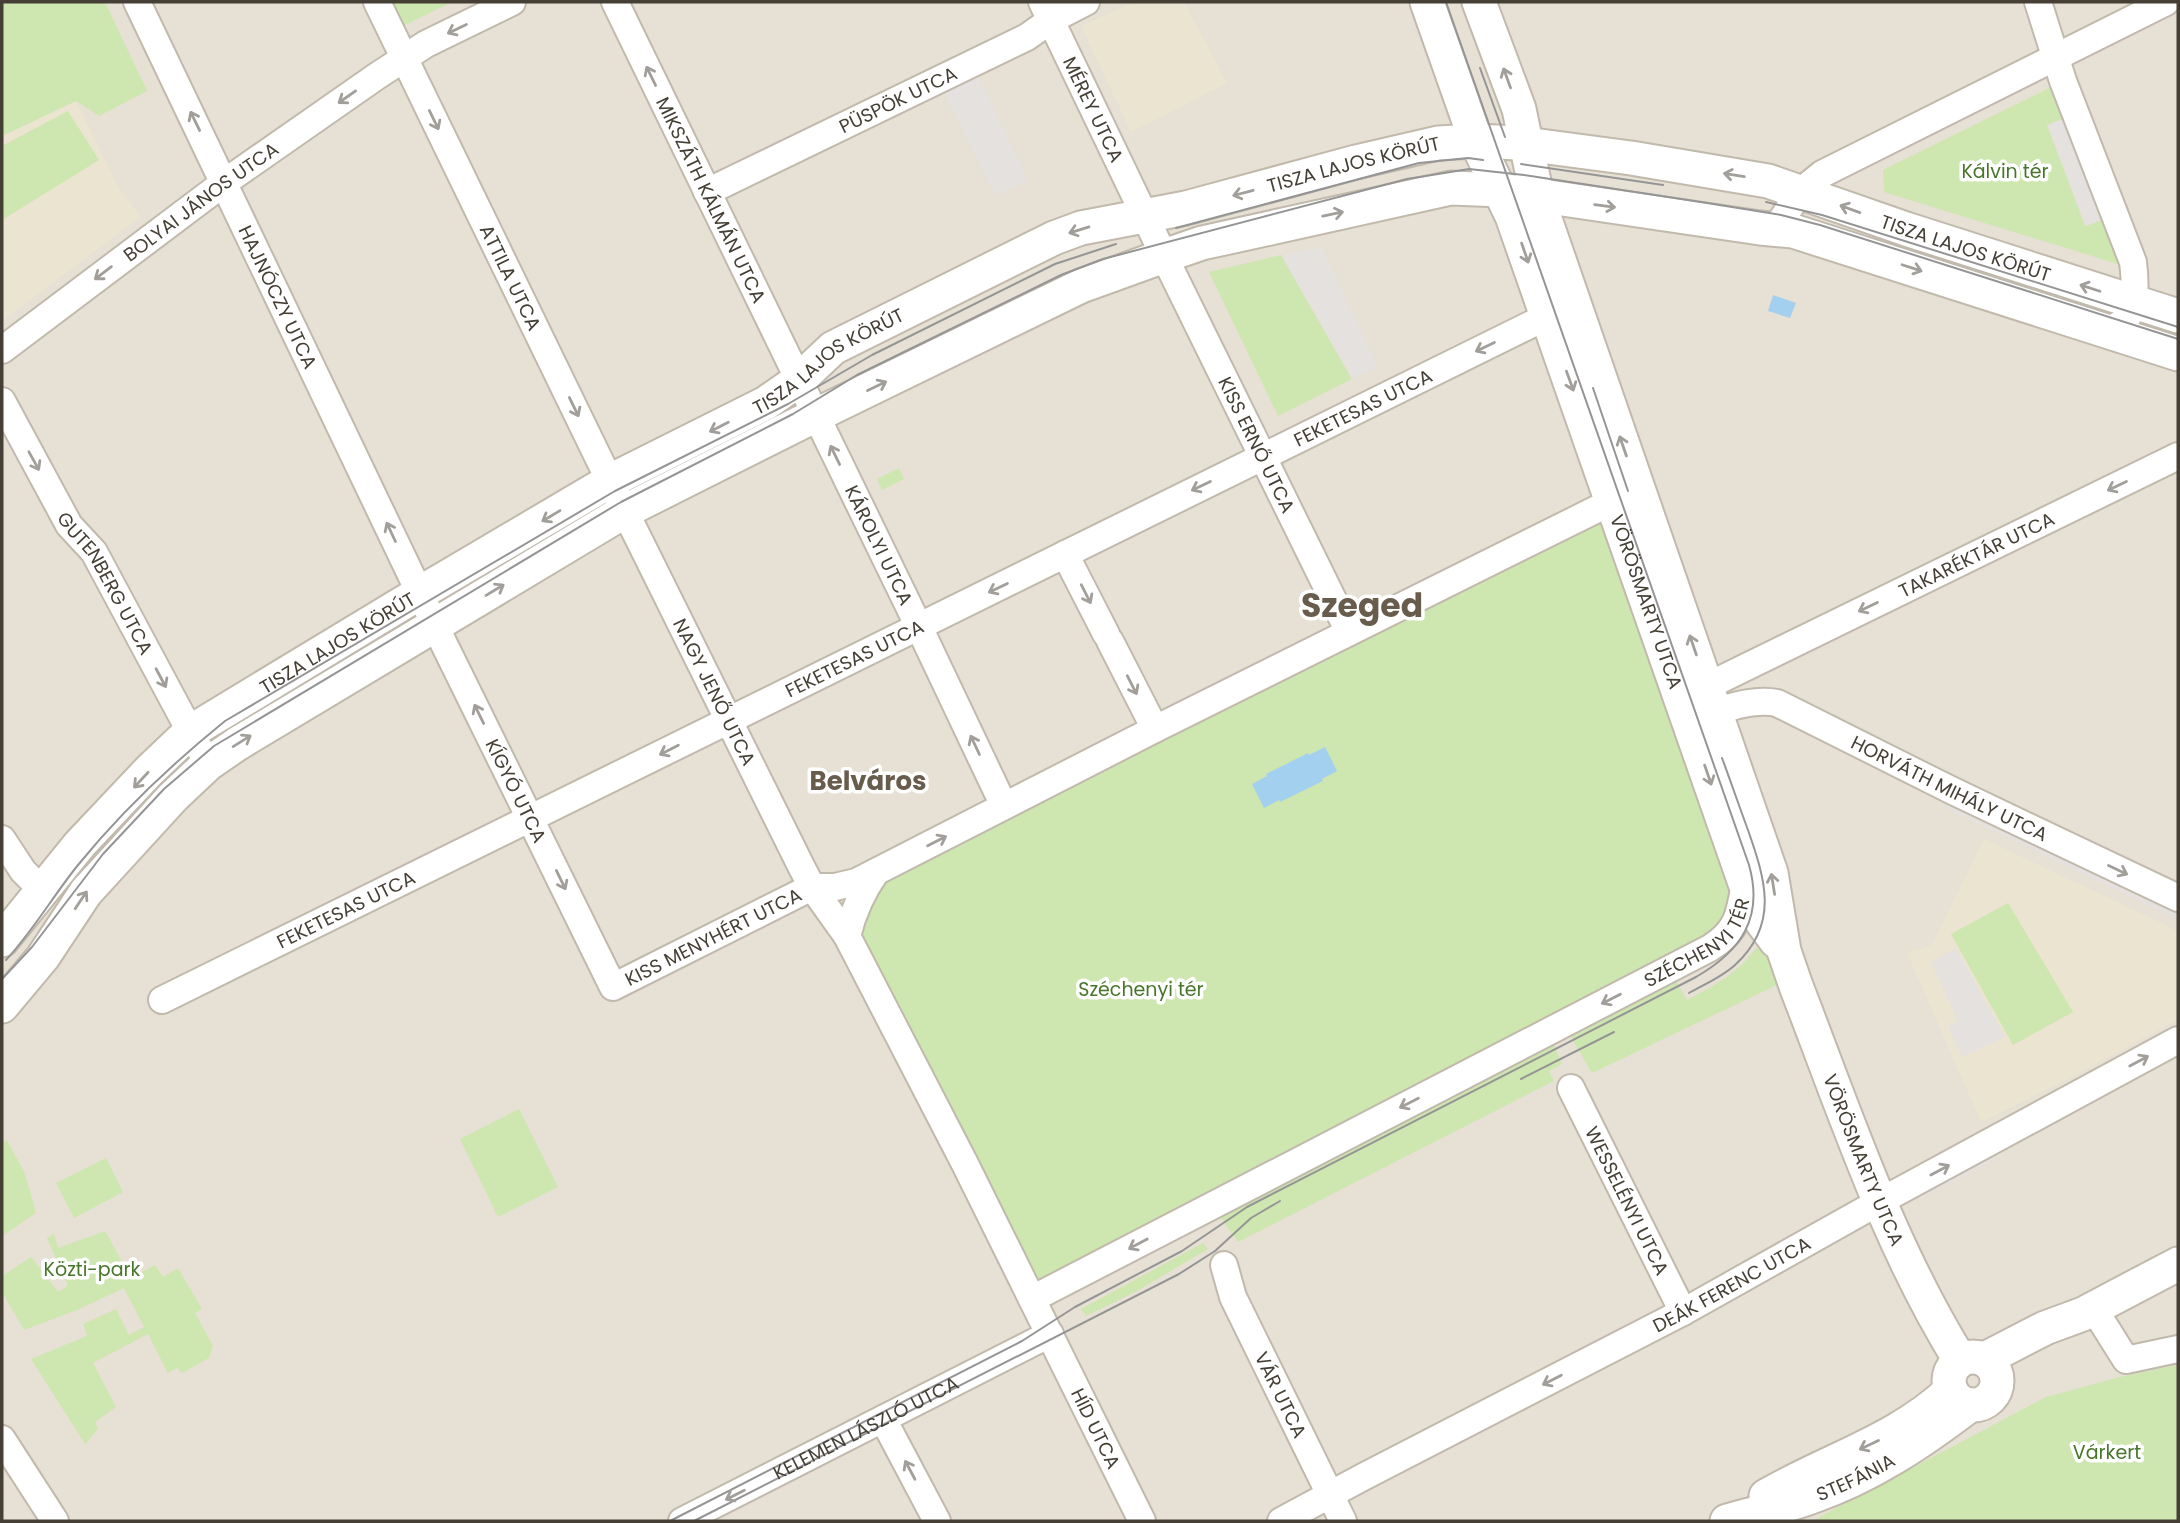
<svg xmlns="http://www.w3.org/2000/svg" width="2180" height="1523" font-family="Poppins,sans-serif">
  <rect width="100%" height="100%" fill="#f3efe6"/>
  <path fill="#e6e1d4" d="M2 2H2178V1521H2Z"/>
  <path fill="#ebe4d0" d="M1134 2H1184L1227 83 1131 132 1081 26Z
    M76 101 116 183 140 217 2 321V136Z
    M1984 839 2178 931V1019L2068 1079 1981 1122 1907 953 1932 945Z"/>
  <path fill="#cee6af" d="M2 2H105L147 91 99 116 76 101 2 136Z
    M391 2H452L403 26Z
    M2051 87 2063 119 2047 125 2085 226 2102 220 2118 264 1884 192 1883 170Z
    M68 111 99 160 2 220V146Z
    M1281 255 1352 379 1278 416 1209 272Z
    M899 468 904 479 882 490 877 479Z
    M1597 509 1745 883 1738 919 1032 1299 847 936 862 891Z
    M2008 903 2073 1012 2013 1045 1951 934Z
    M1756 948C1774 951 1776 968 1781 983L1592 1073 1571 1037 1676 981 1687 1000C1714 986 1738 973 1756 948Z
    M1553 1043 1562 1064 1549 1071 1554 1081 1238 1242 1219 1215Z
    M519 1109 558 1187 498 1217 460 1139Z
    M7 1140 25 1174 36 1213 2 1236V1143Z
    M106 1158 123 1192 74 1218 56 1183Z
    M105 1231 131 1278 155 1265 163 1277 178 1268 202 1309 195 1313 213 1346 209 1358 182 1373 177 1368 168 1373 148 1334 93 1363 116 1407 95 1422 98 1429 85 1444 31 1359 87 1336 83 1324 116 1309 129 1335 144 1327 124 1288 77 1310 24 1330 2 1292V1276L31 1257 58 1292 68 1286 47 1238 54 1234 58 1248Z
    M1203 1243 1208 1249 1137 1291 1086 1316 1081 1309Z
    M2178 1365V1521H1812L2046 1397 2120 1377Z"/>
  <path fill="#e4e1de" d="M977 73 1028 180 995 196 943 90Z
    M2076 114 2115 215 2086 226 2047 125Z
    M1321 247 1378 367 1352 379 1281 255Z
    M1953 791 2178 898V920L1945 808Z
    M1956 948 2005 1037 1962 1057 1948 1026 1958 1021 1931 962Z
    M1987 1145 1995 1159 1920 1199 1913 1185Z"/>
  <path fill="#a3d0ee" d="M1773 295 1796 303 1790 318 1768 311Z
    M1325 747 1337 771 1322 779 1323 781 1280 802 1279 800 1264 808 1252 784 1267 776 1266 774 1308 753 1309 755Z"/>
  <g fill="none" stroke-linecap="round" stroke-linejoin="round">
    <g stroke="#c1b9ac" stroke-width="30">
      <g id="minor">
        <path id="s1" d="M137 2 445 646 613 987 812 887H835L856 882 1155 729 1597 509 1629 496"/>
        <path id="s2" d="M377 2 599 459 802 868 812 887 847 936 965 1164 1142 1521"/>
        <path id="s3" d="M615 2 919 627 1004 806"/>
        <path id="s4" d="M1042 2 1164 256 1349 632"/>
        <path d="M2038 2 2063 81 2133 262C2135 278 2137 306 2126 319 2121 325 2113 328 2106 331"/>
        <path id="s5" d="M707 192 1027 37 1051 20 1086 2"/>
        <path d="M1776 228 1801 191 1822 174 2166 2"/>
        <path id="s6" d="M2 350 225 182 377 76 426 44 512 2"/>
        <path id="s7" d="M2 401 69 525 94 552 199 748"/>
        <path d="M1065 554 1106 634"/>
        <path d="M1110 641 1155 729"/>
        <path id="s8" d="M1689 695 2178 456"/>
        <path id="s9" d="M1699 718C1723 709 1752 698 1777 703L1953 791 2178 898"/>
        <path d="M2 839 23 871 42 890"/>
        <path d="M847 936C853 912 861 893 876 872"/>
        <path id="s10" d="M162 1000 1546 317 1565 311"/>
        <path id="s11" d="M1571 1088 1683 1312"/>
        <path id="s12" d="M1224 1265 1233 1297 1343 1521"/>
        <path id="s13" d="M1032 1299 1710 948C1738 931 1740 913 1745 883"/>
        <path d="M2094 1309 2126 1360 2178 1349"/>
        <path d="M883 1419 937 1521"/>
        <path d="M2 1439 55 1521"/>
        <path id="s14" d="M682 1521 1050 1334"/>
        <path id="s15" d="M1281 1521 1363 1477 1683 1312 1879 1202 2178 1040"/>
      </g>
    </g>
    <g stroke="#c1b9ac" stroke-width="37">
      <g id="tertiary">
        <path id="s16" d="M1427 2 1476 141 1512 216 1745 883 1762 922 1776 941"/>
        <path id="s17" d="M1479 2 1519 109 1537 196 1771 873 1784 951 1796 986C1845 1113 1888 1244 1960 1360"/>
        <path id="s18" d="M2 940 80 844 149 771 190 732 403 603 610 481 766 403 799 380 833 348 1054 238 1081 228 1186 208 1356 162 1438 143 1476 141 1518 143 1631 158 1768 181 1906 229 2178 316"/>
        <path d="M2 1006 43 957 86 892 173 797 208 764 237 744 625 511 798 424 1081 286 1164 256 1202 243 1451 188 1501 190 1760 228 1793 231 2178 354"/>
        <circle cx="1973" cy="1381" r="24"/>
        <path d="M1985 1359 2045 1328 2083 1314 2178 1264"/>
        <path d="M1766 1496C1828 1460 1899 1440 1951 1390"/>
        <path id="s19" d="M1727 1521C1755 1513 1784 1507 1811 1497 1871 1476 1920 1443 1970 1405"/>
      </g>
    </g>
    <use href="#minor" stroke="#fff" stroke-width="26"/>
    <use href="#tertiary" stroke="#fff" stroke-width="33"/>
    <path stroke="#959595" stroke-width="2" d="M1480 68 1505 137
      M1521 164 1663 185
      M1766 202 1822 215 2178 327
      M1176 228 1419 163 1468 158 1483 160
      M1593 388 1628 491
      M6 960C33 931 53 896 78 865 121 812 172 764 225 721L615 491 788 404 872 355 1055 264 1116 244
      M2 979 32 947 103 854 164 789 214 746 621 502 793 414 857 375 1061 275 1103 259 1407 179 1469 169 1524 175 1707 203 1781 215 1820 225 2178 339
      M1689 993C1705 984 1722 977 1735 965 1780 924 1765 879 1748 830 1739 806 1731 782 1722 758
      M1521 1079 1614 1032
      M670 1521 1022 1341 1075 1307 1182 1251 1247 1207 1696 977C1741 951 1764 918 1749 865L1446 2
      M694 1521 1179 1274 1215 1251 1251 1218 1280 1201"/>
  </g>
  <defs><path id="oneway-shaft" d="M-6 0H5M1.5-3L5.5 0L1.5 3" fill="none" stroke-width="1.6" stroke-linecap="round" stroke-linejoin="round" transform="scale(1.75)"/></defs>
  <g stroke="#a29f9a">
    <use href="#oneway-shaft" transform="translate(457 29) rotate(154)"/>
    <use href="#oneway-shaft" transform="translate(651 76) rotate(-116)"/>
    <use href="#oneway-shaft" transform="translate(1507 78) rotate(-110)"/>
    <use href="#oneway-shaft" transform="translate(347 97) rotate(145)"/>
    <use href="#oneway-shaft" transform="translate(434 120) rotate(64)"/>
    <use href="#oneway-shaft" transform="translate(195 121) rotate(-116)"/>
    <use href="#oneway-shaft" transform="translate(1734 175) rotate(-171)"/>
    <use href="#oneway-shaft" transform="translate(1243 193) rotate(165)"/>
    <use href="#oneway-shaft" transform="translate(1605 206) rotate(8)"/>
    <use href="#oneway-shaft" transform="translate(1850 209) rotate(-160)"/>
    <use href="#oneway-shaft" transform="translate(1333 214) rotate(-12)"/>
    <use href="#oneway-shaft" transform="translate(1079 230) rotate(163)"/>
    <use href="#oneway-shaft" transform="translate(1525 253) rotate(71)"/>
    <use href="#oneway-shaft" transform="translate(1912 268) rotate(18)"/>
    <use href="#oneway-shaft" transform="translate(103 273) rotate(143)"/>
    <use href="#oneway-shaft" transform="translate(2090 288) rotate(-162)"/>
    <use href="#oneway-shaft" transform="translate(1485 347) rotate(154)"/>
    <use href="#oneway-shaft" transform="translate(1570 381) rotate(70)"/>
    <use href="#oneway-shaft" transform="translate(877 386) rotate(-26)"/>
    <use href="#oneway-shaft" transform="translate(574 407) rotate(64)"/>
    <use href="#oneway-shaft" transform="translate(719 427) rotate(153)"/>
    <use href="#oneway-shaft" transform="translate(1623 446) rotate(-109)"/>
    <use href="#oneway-shaft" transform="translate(835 455) rotate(-116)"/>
    <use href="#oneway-shaft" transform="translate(34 461) rotate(61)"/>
    <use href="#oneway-shaft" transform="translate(1201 486) rotate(154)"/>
    <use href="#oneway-shaft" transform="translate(2117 486) rotate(154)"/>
    <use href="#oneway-shaft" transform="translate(551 516) rotate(149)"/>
    <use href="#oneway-shaft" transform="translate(391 532) rotate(-115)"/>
    <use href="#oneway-shaft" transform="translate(998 588) rotate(154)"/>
    <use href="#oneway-shaft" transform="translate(495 590) rotate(-31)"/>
    <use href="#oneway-shaft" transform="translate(1086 594) rotate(63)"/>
    <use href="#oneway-shaft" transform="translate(1868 607) rotate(154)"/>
    <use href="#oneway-shaft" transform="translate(1693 645) rotate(-109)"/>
    <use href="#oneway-shaft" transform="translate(161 678) rotate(62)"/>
    <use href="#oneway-shaft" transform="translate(1132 685) rotate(63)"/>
    <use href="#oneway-shaft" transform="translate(479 714) rotate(-116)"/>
    <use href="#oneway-shaft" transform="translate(242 741) rotate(-32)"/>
    <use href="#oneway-shaft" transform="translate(975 745) rotate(-115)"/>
    <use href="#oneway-shaft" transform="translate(669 750) rotate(153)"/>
    <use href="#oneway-shaft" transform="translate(1708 775) rotate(71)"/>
    <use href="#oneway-shaft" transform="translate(141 780) rotate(133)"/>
    <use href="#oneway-shaft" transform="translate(937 841) rotate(-27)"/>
    <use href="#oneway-shaft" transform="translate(2118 870) rotate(25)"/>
    <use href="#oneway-shaft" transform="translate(561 880) rotate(64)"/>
    <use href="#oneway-shaft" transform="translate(1773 884) rotate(-99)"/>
    <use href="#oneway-shaft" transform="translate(81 900) rotate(-56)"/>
    <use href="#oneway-shaft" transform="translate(1611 999) rotate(153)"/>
    <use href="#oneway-shaft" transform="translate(2139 1061) rotate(-28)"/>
    <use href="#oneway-shaft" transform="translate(1409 1103) rotate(153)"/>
    <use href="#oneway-shaft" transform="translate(1940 1170) rotate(-28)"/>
    <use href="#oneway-shaft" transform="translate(1138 1244) rotate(152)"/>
    <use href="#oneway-shaft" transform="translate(1552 1380) rotate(153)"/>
    <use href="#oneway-shaft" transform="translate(1869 1445) rotate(155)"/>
    <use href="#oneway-shaft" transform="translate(910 1470) rotate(-118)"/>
    <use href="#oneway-shaft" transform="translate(735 1495) rotate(153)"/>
  </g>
  <g text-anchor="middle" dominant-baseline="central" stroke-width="7" stroke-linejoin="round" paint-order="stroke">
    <g font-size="19" fill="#453f35" stroke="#fff">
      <text stroke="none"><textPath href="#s5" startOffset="212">PÜSPÖK UTCA</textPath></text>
      <text stroke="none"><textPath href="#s4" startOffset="119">MÉREY UTCA</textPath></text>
      <text stroke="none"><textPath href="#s18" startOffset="1587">TISZA LAJOS KÖRÚT</textPath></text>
      <text stroke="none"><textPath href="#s3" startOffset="220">MIKSZÁTH KÁLMÁN UTCA</textPath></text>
      <text stroke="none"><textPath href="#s6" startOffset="248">BOLYAI JÁNOS UTCA</textPath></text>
      <text stroke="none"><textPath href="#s18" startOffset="2216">TISZA LAJOS KÖRÚT</textPath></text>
      <text stroke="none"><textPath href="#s2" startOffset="306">ATTILA UTCA</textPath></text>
      <text stroke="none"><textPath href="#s1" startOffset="327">HAJNÓCZY UTCA</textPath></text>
      <text stroke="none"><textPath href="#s18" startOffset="1020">TISZA LAJOS KÖRÚT</textPath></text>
      <text stroke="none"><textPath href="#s10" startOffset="1339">FEKETESAS UTCA</textPath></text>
      <text stroke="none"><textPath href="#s4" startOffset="492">KISS ERNŐ UTCA</textPath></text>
      <text stroke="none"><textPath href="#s3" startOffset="604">KÁROLYI UTCA</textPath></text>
      <text stroke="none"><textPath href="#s8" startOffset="320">TAKARÉKTÁR UTCA</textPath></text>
      <text stroke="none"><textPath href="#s7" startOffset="210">GUTENBERG UTCA</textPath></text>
      <text stroke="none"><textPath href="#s16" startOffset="639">VÖRÖSMARTY UTCA</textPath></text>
      <text stroke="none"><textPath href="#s18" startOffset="453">TISZA LAJOS KÖRÚT</textPath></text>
      <text stroke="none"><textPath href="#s10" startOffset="772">FEKETESAS UTCA</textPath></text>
      <text stroke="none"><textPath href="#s2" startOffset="768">NAGY JENŐ UTCA</textPath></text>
      <text stroke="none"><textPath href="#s9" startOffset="273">HORVÁTH MIHÁLY UTCA</textPath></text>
      <text stroke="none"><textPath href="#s1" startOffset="875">KÍGYÓ UTCA</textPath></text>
      <text stroke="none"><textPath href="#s10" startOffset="205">FEKETESAS UTCA</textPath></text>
      <text stroke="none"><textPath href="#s1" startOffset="1206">KISS MENYHÉRT UTCA</textPath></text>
      <text stroke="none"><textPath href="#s13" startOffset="758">SZÉCHENYI TÉR</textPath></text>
      <text stroke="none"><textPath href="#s17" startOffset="1222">VÖRÖSMARTY UTCA</textPath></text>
      <text stroke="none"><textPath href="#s11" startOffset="126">WESSELÉNYI UTCA</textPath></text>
      <text stroke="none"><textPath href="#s15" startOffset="509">DEÁK FERENC UTCA</textPath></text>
      <text stroke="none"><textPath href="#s12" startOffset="142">VÁR UTCA</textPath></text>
      <text stroke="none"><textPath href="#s14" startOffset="206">KELEMEN LÁSZLÓ UTCA</textPath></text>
      <text stroke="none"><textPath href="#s2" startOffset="1598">HÍD UTCA</textPath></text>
      <text stroke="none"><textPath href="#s19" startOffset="136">STEFÁNIA</textPath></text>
    </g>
    <g font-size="19" fill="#47752a" stroke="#fff">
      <text x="2005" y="171">Kálvin tér</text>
      <text x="1141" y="989">Széchenyi tér</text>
      <text x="92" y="1269">Közti-park</text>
      <text x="2107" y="1452">Várkert</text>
    </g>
    <g font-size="26" font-weight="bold" fill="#685d4d" stroke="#fff">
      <text x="868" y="781">Belváros</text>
    </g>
    <g font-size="33" font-weight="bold" fill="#685d4d" stroke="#fff">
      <text x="1362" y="605">Szeged</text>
    </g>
  </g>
  <rect width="2180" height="1523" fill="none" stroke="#453f35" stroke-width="7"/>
</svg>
